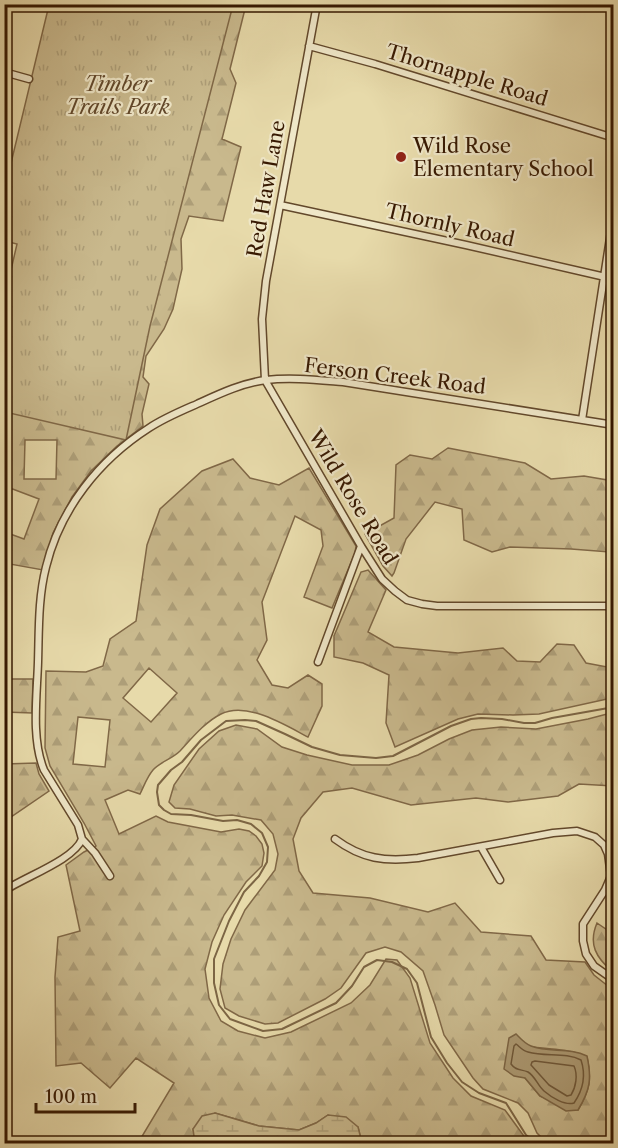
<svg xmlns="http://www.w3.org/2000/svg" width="618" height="1148" font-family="'Libre Caslon Text',serif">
  <defs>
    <pattern id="forest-firs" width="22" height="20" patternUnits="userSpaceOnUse" patternTransform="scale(1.5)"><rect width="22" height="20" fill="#c9b98d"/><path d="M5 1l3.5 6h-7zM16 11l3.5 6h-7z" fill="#ad9e78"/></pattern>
    <pattern id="wetland-marsh" width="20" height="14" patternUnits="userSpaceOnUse" patternTransform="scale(1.5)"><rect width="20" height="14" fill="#c9b98d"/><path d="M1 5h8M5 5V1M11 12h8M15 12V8" fill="none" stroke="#ad9e78"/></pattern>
    <pattern id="park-tufts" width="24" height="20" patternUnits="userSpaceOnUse" patternTransform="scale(1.5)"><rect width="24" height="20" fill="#c9b98d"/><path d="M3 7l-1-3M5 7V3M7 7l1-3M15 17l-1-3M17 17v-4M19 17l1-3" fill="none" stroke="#ad9e78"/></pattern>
  </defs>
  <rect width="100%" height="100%" fill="#e7daaa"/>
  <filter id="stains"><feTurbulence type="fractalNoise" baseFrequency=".00333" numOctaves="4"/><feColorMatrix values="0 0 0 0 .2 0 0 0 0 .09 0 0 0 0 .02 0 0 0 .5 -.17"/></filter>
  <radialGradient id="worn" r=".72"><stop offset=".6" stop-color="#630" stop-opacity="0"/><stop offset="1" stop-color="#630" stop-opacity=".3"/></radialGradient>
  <path fill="url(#forest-firs)" stroke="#806847" stroke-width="1.5" fill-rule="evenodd" d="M221 5H246L230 69 236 83 222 139 241 147 223 221 189 216 181 239 182 269 173 309 164 329 146 356 143 377 149 384 142 414 143 426 117 446 91 471 72 497 53 533 43 570 4 563 5 532 24 539 39 499 10 488 5 503 4 424 7 414 15 406ZM25 440H57L56 479H24Z
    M448 448 525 463 551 479 584 476 613 481V547L610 552 571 549 510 547 492 552 464 540 462 509 435 502 406 539 394 573 392 576 383 566 365 534 394 518 396 465 410 455 432 459Z
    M233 459 250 478 279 485 309 468 356 546 355 553 332 608 304 597 323 546 321 530 295 516 262 602 267 640 257 660 272 685 288 688 308 675 322 684V706L308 737C285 725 247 701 221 714 205 722 192 738 180 751 172 759 160 762 153 770 147 777 144 786 140 794L128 790 105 800 119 834 156 816 168 822 221 832 239 829 249 831 256 836 262 844 264 853 262 866 246 882 224 915 212 942 205 969 209 998 221 1021 238 1031 265 1038 291 1032 351 1003 370 985 386 959 397 960 410 978 430 1043 453 1078 471 1096 505 1110 529 1143H362L358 1127 328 1115 316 1123 299 1130 259 1126 215 1113 193 1129 195 1143H138L174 1083 136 1058 110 1088 81 1063 56 1066 55 977 58 937 80 931 66 865 84 852 96 846 84 823 50 766 45 748 46 671 86 672 103 666 110 639 136 621 147 545 160 509 202 471ZM149 668 177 693 151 722 123 698ZM78 717 110 720 105 767 73 764Z
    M368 570 386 590 368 632 394 647 458 653 503 648 517 661 540 662 557 644 574 645 586 663 613 668V700L607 699 539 714 513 715 478 714 458 719 395 747 386 723 389 675 363 663 334 657V636L361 572Z
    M5 679H33L32 713 5 712Z
    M607 714 613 715V786L579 784 558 796 508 802 476 798 411 805 352 788 323 792 301 818 293 839 299 871 313 893 370 898 428 912 455 903 481 932 531 936 546 960 585 962 594 975 613 990V1143H547L537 1133 528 1113 518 1103 483 1089 473 1078 444 1035 435 1005 423 971 401 952 385 947 366 953 341 988 325 999 278 1023 265 1024 239 1016 225 1008 220 989 223 964 231 939 245 910 275 870 278 854 273 834 261 820 232 815 216 816 190 809 175 808 169 802 174 785 199 749 219 731 236 725 257 729 282 747 307 755 352 765H389L418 755 449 739 472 730 501 727 536 729 588 719ZM528 1046C547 1050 570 1048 587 1057 592 1079 590 1090 578 1110L540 1096 525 1078Z
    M36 763 39 774 49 791 5 821V764Z
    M597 923 613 934V972C596 958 588 944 597 923Z"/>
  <path fill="url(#wetland-marsh)" stroke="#806847" stroke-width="1.5" d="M215 1113 259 1126 299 1130 316 1123 328 1115 346 1117 358 1127 362 1143H195L193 1129 202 1116Z"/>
  <path fill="url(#park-tufts)" stroke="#806847" stroke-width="1.5" d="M49 5H233L150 326 126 440 5 412V296L17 244 5 241V188Z"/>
  <path fill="#ab9871" stroke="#7c6544" stroke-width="1.5" d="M516 1034C520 1038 525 1044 531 1046 549 1053 569 1047 587 1056 592 1079 590 1090 578 1110L566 1111 540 1096 525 1078 514 1076 504 1069 509 1038Z"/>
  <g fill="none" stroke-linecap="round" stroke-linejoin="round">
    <path stroke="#705839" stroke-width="1.5" d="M516 1044C520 1047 523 1051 528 1052 545 1057 566 1052 581 1060 586 1075 583 1090 574 1103 565 1106 551 1097 544 1091 538 1086 535 1076 528 1072 521 1069 516 1071 511 1064L514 1046Z
      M535 1061 574 1066C578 1075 576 1087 571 1095L567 1096 549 1085 531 1065 532 1062Z"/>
    <path stroke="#7c6544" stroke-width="2" d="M538 1144 526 1135 506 1103 479 1093 462 1082 447 1063 431 1037 417 983 407 969 392 962 377 960 364 967 352 986 336 1003 282 1029 263 1031 230 1019 219 1005 214 983V959L229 921 244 892 259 876 267 862 268 847 262 833 251 824 237 820 223 821 191 815 171 814 164 810 159 805 157 792 158 785 171 770 182 762 201 740 226 721 245 720 256 721 285 734 312 747 340 755 376 758 393 756 451 726 471 719 481 718 502 719 524 723H535L552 718 614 707"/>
    <g stroke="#62482b" stroke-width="9">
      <path id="street" d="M317 4 266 281 262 319 265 380 361 546 382 579 395 591 407 600 422 604 437 606H614
        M604 6V4
        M309 46 375 64 614 138
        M4 72 29 79
        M280 205 466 245 614 279
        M582 420 614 212
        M318 662 361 546
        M335 839C362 859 385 862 418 858L553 833 577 831 595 837 604 845 608 854 611 876 605 890 583 924V941L586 954 594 966 614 980
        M481 847 500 880
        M110 876 95 853 82 839 78 825 44 770C31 739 37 696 38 662 39 631 38 598 46 567 60 509 99 460 149 428 164 418 181 411 197 404 219 394 242 383 266 380 291 377 318 380 343 382L614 425
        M4 891C24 877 74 860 82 839"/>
    </g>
    <use href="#street" stroke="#efe7c8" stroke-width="6"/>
  </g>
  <circle fill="#8f2418" stroke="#efe7c8" stroke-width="2" cx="401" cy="157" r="6"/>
  <g text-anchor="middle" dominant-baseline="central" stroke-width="4.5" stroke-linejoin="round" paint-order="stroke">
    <g font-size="20" fill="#361801" stroke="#efe7c8">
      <text transform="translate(467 75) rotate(17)">Thornapple Road</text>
      <text transform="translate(266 189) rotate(-80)">Red Haw Lane</text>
      <text transform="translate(450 225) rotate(13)">Thornly Road</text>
      <text transform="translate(395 376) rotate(7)">Ferson Creek Road</text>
      <text transform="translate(353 497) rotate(59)">Wild Rose Road</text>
    </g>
    <g font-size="20" font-style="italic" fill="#62482b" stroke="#efe7c8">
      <text x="118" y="84">Timber<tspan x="118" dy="23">Trails Park</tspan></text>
    </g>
    <g font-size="20" fill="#361801" stroke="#efe7c8" text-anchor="start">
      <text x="413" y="146">Wild Rose<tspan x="413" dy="23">Elementary School</tspan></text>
    </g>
  </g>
  <rect width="618" height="1148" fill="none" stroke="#e7daaa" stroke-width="24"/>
  <rect x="6" y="6" width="606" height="1136" fill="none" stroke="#361801" stroke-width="3"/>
  <rect x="12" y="12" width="594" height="1124" fill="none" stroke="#361801" stroke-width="1.5"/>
  <path d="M36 1103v9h99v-9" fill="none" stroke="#361801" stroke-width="3"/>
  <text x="45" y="1103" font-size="18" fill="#361801" stroke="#efe7c8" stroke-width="4.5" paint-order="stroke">100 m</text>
  <rect width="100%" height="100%" filter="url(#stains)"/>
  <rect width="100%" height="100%" fill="url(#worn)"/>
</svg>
